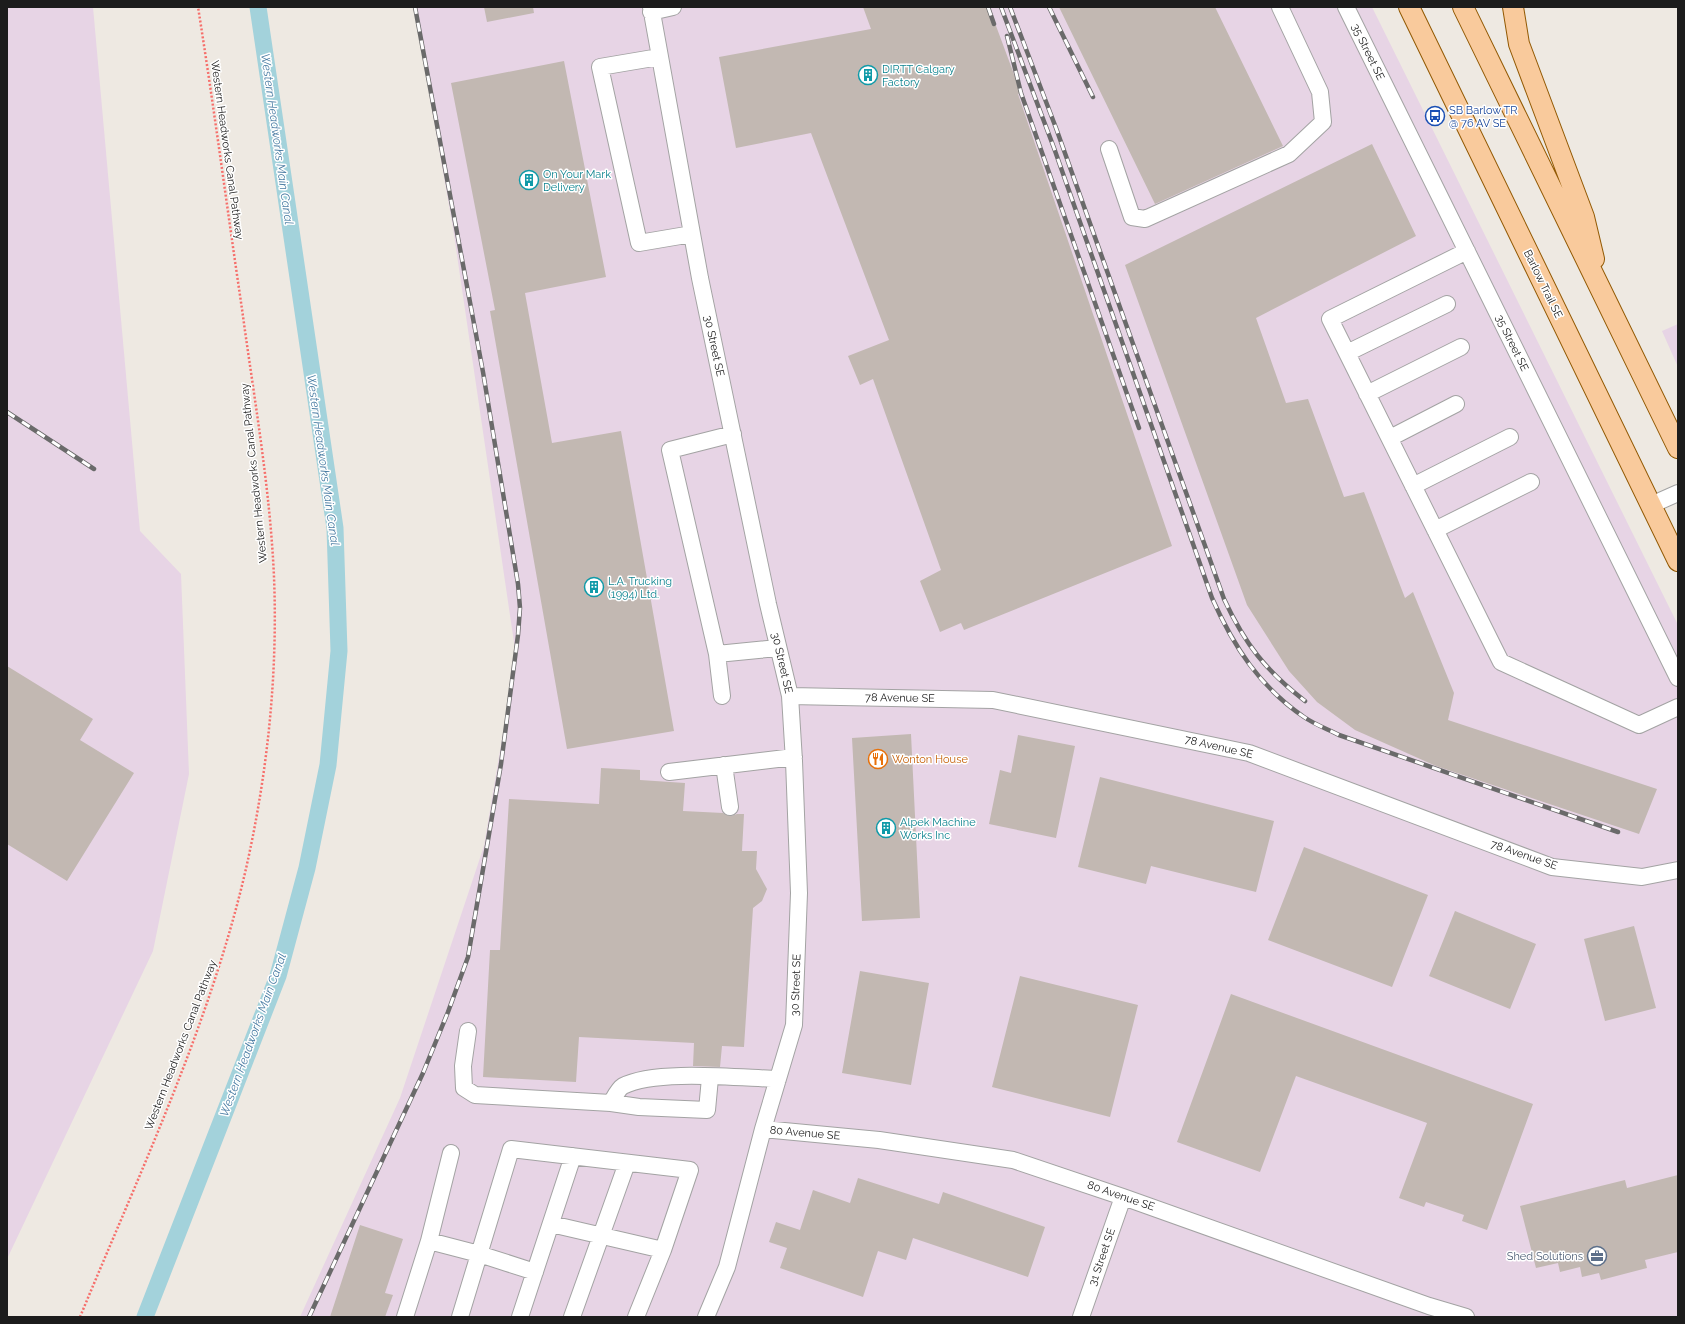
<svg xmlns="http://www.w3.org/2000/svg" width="1685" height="1324" font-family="Raleway,sans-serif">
  <rect width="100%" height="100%" fill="#eee9e2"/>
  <path fill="#e7d4e5" d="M7 7H93L140 531 181 574 189 774 153 951 7 1259Z
    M414 7H1372L1678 625V1317H300L400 1098 484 846 516 656 453 228Z
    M1678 324V367L1662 331Z"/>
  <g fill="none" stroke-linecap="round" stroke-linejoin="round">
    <path stroke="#a3d2db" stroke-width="17" d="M145 1317 278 976 307 868 328 765 339 651 335 528 258 7"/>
  </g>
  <path fill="#c2b8b2" d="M484 7H533L534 13 487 22Z
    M863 7H989L1021 93 1018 94 1172 546 964 630 961 623 940 632 920 581 941 570 873 379 860 385 848 356 889 340 811 133 736 148 719 57 871 29Z
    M1059 7H1215L1283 146 1155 204Z
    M564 61 606 277 525 293 552 443 621 431 674 731 567 749 490 311 495 310 451 83Z
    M1372 144 1416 236 1256 318 1286 403 1308 399 1344 497 1364 492 1405 598 1413 592 1454 693 1448 720 1657 789 1639 834 1436 766 1355 730 1317 702 1289 671 1247 605 1125 265Z
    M7 666 93 719 80 740 134 773 67 881 7 844Z
    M911 734 920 918 862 921 852 738Z
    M1018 735 1075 746 1056 838 989 824 1000 770 1011 773Z
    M601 768 640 770V780L685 783 683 811 723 813 731 816 737 814H744L742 851H757L756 869 767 889 762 901 753 908 744 1047 722 1046 720 1067 693 1066 694 1043 579 1037 576 1082 483 1077 490 950H500L509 799 599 804Z
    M1100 777 1274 821 1256 892 1151 866 1146 884 1078 867Z
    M1304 847 1428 895 1392 987 1268 940Z
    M1455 911 1536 944 1510 1009 1429 976Z
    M1634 926 1656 1008 1605 1021 1584 939Z
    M860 971 929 983 911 1085 842 1073Z
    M1020 976 1138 1005 1110 1117 992 1087Z
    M1231 994 1533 1104 1487 1230 1462 1221 1464 1215 1426 1202 1424 1207 1399 1198 1427 1123 1296 1076 1260 1172 1177 1142Z
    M1678 1175V1252L1645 1260 1647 1268 1601 1280 1599 1273 1582 1277 1580 1267 1560 1272 1558 1263 1536 1268 1520 1206 1625 1180 1627 1188Z
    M858 1178 939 1204 943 1192 1045 1227 1028 1277 913 1238 906 1260 878 1251 863 1297 780 1268 787 1248 769 1242 776 1222 800 1230 813 1190 850 1203Z
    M360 1225 403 1239 385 1293 393 1295 385 1317H330Z"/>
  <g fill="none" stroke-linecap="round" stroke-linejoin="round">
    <g stroke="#a3a3a3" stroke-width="18">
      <path id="minor" d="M651 7 700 278 768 604 790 696 794 761 799 893 794 1025 763 1129 727 1267 706 1317
        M1346 7 1678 678
        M651 12 673 7
        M659 57 600 67 639 243 692 234
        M1109 149 1132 217 1145 219 1289 154 1323 122 1320 92 1280 7
        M1467 251 1330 319 1501 662 1639 725 1678 707
        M1347 353 1447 304
        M1367 394 1461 347
        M733 434 670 450 717 654 778 648
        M1390 438 1456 404
        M1413 486 1510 437
        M1651 505 1678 493
        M1435 530 1531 482
        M717 654 722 696
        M790 696 993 700 1249 753 1552 867 1642 877 1678 870
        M724 765 730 807
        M669 772 794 757
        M468 1031 463 1066 464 1088 475 1095 611 1103C614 1098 618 1089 623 1086 655 1069 740 1078 778 1079
        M611 1103 639 1107 707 1110 710 1078
        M763 1129 879 1140 1013 1160 1123 1197 1429 1306 1466 1317
        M451 1153 429 1241 479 1254 535 1272
        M551 1224 663 1250
        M405 1317 429 1241
        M460 1317 511 1149 690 1170 663 1250 636 1317
        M520 1317 573 1156
        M572 1317 627 1163
        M1081 1317 1123 1197"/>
    </g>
    <g stroke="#925903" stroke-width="22">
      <path id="major" d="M1409 7 1678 561
        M1463 7 1678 448
        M1513 7 1519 44 1584 217 1594 259"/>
    </g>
    <path stroke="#f66f6b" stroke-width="2.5" stroke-dasharray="2 2" stroke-linecap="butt" d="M80 1317C140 1172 209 1026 245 873 267 777 278 676 274 577 270 487 254 398 242 309 227 208 214 107 198 7"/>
    <use href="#minor" stroke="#fff" stroke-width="16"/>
    <use href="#major" stroke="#f9ca9c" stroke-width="20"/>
    <g stroke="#6a6a6a" stroke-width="4.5">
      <path id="rail" d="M988 7 994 24
        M1001 7 1054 148 1212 598C1234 647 1259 686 1304 717 1314 724 1327 729 1339 735L1618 832
        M1010 7 1056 128 1224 599C1245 644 1265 670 1305 701
        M1049 7 1093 97
        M1007 36 1021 93 1139 428
        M7 412 94 469
        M309 1317 423 1073 448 1012 468 957 501 764 518 635 520 608 518 584 483 372 415 7"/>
    </g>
    <use href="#rail" stroke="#fff" stroke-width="3" stroke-dasharray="9" stroke-linecap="butt"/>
  </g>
  <defs>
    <g id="building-ring" transform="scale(1)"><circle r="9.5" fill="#fff" stroke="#0f9aa8" stroke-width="1.5"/><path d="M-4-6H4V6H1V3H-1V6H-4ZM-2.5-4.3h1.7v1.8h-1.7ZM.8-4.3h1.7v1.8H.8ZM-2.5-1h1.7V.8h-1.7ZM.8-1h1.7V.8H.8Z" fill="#0f9aa8"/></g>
    <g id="bus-ring" transform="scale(1)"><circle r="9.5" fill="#fff" stroke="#1a4fb4" stroke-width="1.5"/><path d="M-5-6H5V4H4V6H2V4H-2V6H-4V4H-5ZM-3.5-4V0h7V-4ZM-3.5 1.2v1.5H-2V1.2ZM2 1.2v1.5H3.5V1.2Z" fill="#1a4fb4"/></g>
    <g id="restaurant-ring" transform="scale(1)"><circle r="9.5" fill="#fff" stroke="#e8710a" stroke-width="1.5"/><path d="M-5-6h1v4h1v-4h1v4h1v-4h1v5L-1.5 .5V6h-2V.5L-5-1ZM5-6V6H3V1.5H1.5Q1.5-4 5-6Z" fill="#e8710a"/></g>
    <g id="office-ring" transform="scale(1)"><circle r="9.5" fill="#fff" stroke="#5c6f8a" stroke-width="1.5"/><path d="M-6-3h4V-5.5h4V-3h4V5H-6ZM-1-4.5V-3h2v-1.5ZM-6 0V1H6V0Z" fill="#5c6f8a"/></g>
  </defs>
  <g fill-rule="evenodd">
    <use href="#building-ring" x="868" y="75"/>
    <use href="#bus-ring" x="1435" y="116"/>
    <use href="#building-ring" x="529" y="180"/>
    <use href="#building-ring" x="594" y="587"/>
    <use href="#restaurant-ring" x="878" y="759"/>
    <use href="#building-ring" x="886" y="828"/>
    <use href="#office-ring" x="1597" y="1256"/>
  </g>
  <g text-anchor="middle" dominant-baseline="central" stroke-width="3" stroke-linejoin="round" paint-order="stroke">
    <g font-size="11" fill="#1c1c1c" stroke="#fff">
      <text transform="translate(1368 52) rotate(64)">35 Street SE</text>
      <text transform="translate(227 150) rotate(82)">Western Headworks Canal Pathway</text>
      <text transform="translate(1543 284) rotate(64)">Barlow Trail SE</text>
      <text transform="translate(1512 343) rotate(64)">35 Street SE</text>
      <text transform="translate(714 346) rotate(78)">30 Street SE</text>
      <text transform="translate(254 473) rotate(-96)">Western Headworks Canal Pathway</text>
      <text transform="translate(782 663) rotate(77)">30 Street SE</text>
      <text transform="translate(900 698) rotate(1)">78 Avenue SE</text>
      <text transform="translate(1219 747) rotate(13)">78 Avenue SE</text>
      <text transform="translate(1524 855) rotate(19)">78 Avenue SE</text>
      <text transform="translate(796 985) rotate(-88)">30 Street SE</text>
      <text transform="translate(181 1045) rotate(-69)">Western Headworks Canal Pathway</text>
      <text transform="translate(805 1133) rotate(5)">80 Avenue SE</text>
      <text transform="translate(1121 1196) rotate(19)">80 Avenue SE</text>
      <text transform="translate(1102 1257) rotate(-71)">31 Street SE</text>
    </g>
    <g font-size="11" fill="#0d838f" stroke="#fff" text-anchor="start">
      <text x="882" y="69">DIRTT Calgary<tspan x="882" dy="13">Factory</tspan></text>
      <text x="543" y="174">On Your Mark<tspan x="543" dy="13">Delivery</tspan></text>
      <text x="608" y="581">L.A. Trucking<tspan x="608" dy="13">(1994) Ltd.</tspan></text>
      <text x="900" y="822">Alpek Machine<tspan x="900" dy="13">Works Inc</tspan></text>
    </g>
    <g font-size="11" fill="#164399" stroke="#fff" text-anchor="start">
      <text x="1449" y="110">SB Barlow TR<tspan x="1449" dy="13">@ 76 AV SE</tspan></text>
    </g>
    <g font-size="11" fill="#c56008" stroke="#fff" text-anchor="start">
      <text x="892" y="759">Wonton House</text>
    </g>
    <g font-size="11" fill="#4e5e75" stroke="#fff" text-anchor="end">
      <text x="1583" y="1256">Shed Solutions</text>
    </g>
    <g font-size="12" font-style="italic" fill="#487ba2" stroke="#fff">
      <text transform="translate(277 139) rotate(82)">Western Headworks Main Canal</text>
      <text transform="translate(323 460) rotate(82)">Western Headworks Main Canal</text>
      <text transform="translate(253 1035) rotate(-70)">Western Headworks Main Canal</text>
    </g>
  </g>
  <rect width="1685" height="1324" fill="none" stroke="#1c1c1c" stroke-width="16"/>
</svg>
